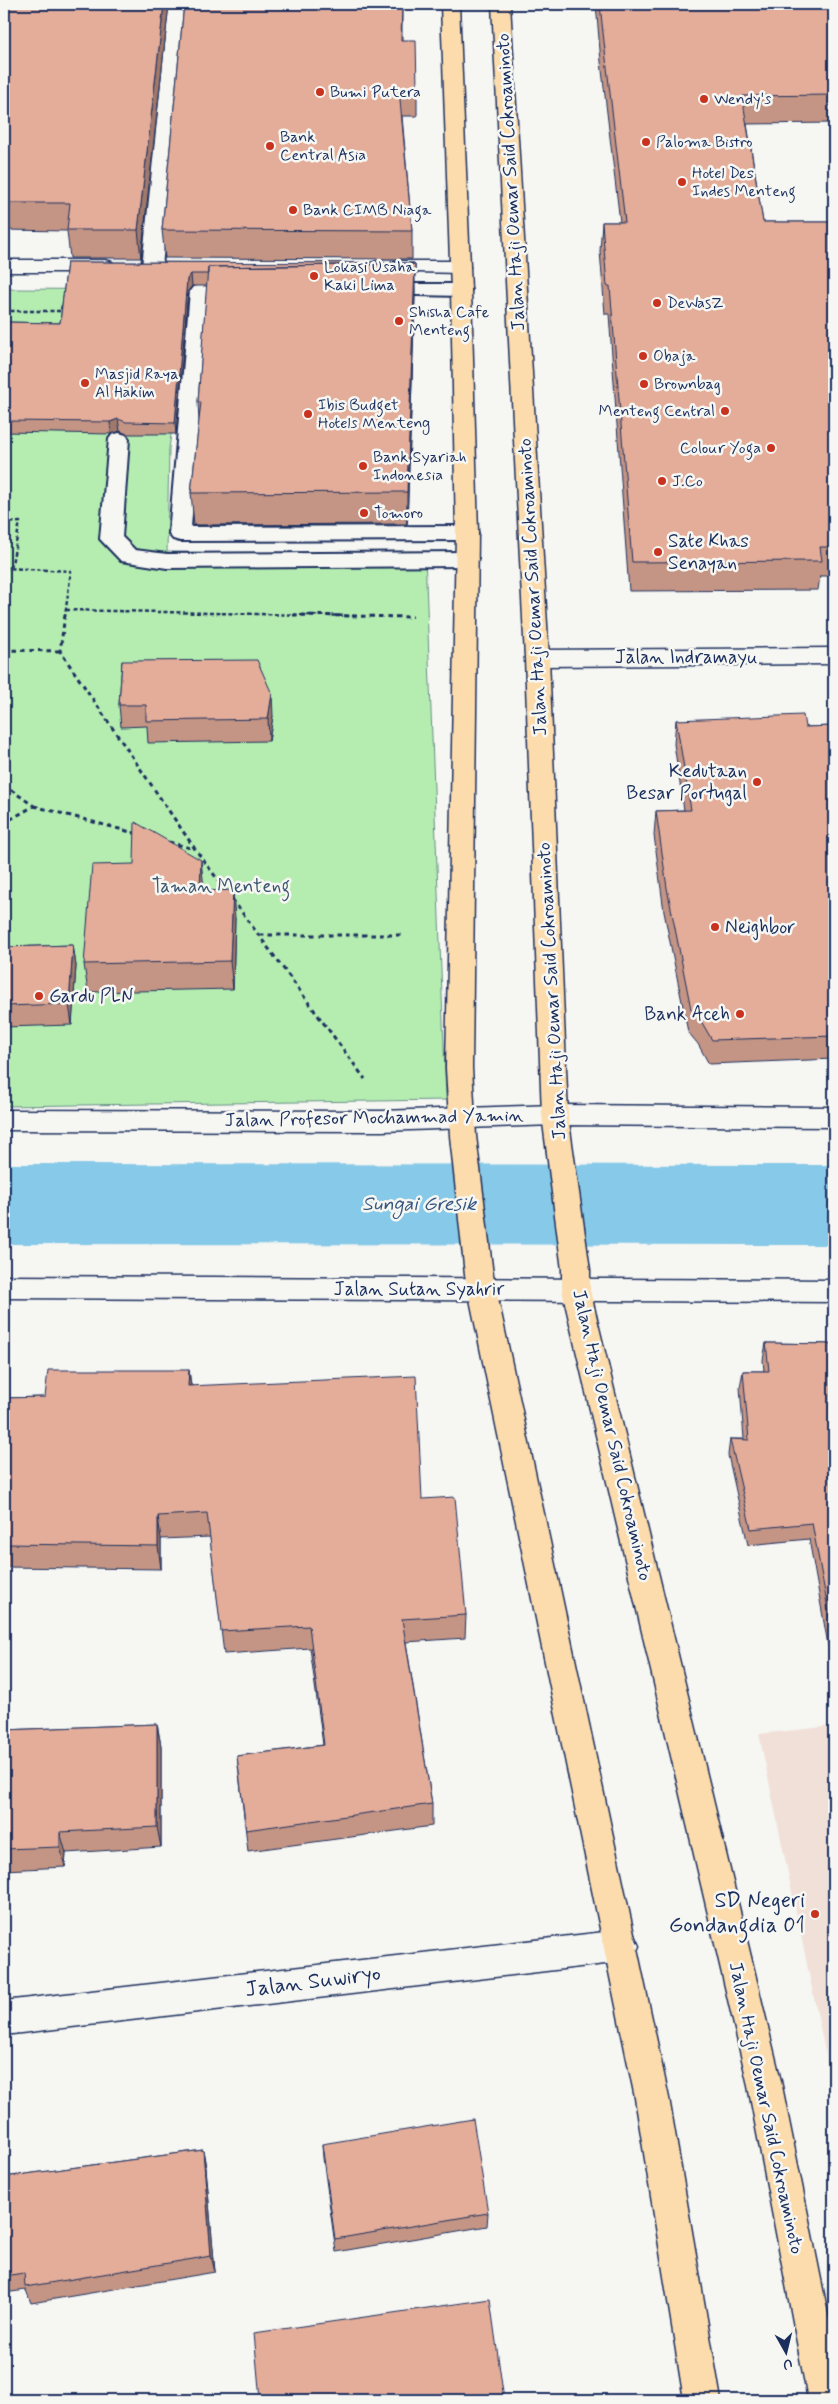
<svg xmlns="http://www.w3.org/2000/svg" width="838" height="2404" font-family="Mynerve,sans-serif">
  <rect width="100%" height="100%" fill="#f6f6f2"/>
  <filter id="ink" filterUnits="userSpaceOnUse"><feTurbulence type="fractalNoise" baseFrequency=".02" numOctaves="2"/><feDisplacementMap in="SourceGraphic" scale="10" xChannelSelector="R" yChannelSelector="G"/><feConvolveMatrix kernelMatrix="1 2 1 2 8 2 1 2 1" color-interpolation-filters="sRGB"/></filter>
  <g filter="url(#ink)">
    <path fill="#f1e0d8" d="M834 1726V2094L759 1734Z"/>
    <path fill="#b5edb1" stroke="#688e88" d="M4 289 193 290 169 448 167 552 425 555 446 1100 4 1106Z"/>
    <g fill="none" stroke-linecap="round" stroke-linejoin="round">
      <path fill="#87c9e8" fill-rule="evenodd" d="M4 1164 834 1165V1245L4 1244Z"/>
      <g stroke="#1b2f5e" stroke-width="4">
        <path id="service" d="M169 4H187L162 267 159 271H145L142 267Z
          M243 284 250 286 253 290 250 294 209 297 191 527 467 526 474 528 478 533 474 538 467 540 180 541 173 539 169 534 190 291 193 287 200 285Z
          M380 284H461L468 286 471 290 468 294 461 296 373 294 370 290 373 286Z
          M119 433 126 435 129 439 122 537 135 550 167 554 467 552 475 554 478 559 475 564 467 566 167 568 121 561 100 539 109 439 112 435Z"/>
      </g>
      <g stroke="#1b2f5e" stroke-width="3">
        <path id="minor" d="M4 260H105L112 262 115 266 112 270 105 272H4Z
          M378 261H460L467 263 470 267 467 271 460 273 371 271 368 267 371 263Z
          M834 648V664L537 666 529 663 525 658 529 653 537 650Z"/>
      </g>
      <g stroke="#1b2f5e" stroke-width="3">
        <path id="tertiary" d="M555 1105 834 1107V1127L555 1125 382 1131 4 1130V1110L382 1111Z
          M4 1276 834 1280V1302L4 1298Z
          M622 1930 634 1935 639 1946 634 1957 622 1962 4 2035V2001Z"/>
      </g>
      <g stroke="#1b2f5e" stroke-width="3">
        <path id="primary" d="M441 4H459L471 290 478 533 472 1068 476 1136 493 1275 669 2098 721 2400H684L635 2098 465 1275 450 1136 446 1068 456 533 451 290Z
          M492 4H510L549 658 568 1115 590 1270V1290L781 2081 834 2344V2400H808L747 2081 562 1290V1270L542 1115 525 658Z"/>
      </g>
      <path stroke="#1b2f5e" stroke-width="2.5" stroke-dasharray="4 2.5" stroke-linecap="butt" d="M4 311H61L62 304
        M4 523 20 522 11 569
        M4 568 71 571 65 616
        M66 610 355 616"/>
      <path stroke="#1b2f5e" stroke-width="3" stroke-dasharray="4.5 4" stroke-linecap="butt" d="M65 615 60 651 195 849 227 892
        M293 615 413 617
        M4 650 60 651
        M4 785 34 806 4 823
        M34 806 138 834
        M169 842 194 849
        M232 899 365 1079
        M260 935H401"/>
      <use href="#service" fill="#f6f6f2" fill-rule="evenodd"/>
      <use href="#minor" fill="#f6f6f2" fill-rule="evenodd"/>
      <use href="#tertiary" fill="#f6f6f2" fill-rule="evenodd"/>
      <use href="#primary" fill="#fcdcac" fill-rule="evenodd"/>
    </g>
    <path fill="#c49584" stroke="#1b2f5e" d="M4 4H169L141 258H70L67 231 4 230Z
      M184 4H402V40L417 88V116H402L412 231V259L165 258 162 230Z
      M596 4H834V123L747 124 763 222H834V576H820L818 590 629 591 609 314H605L600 251 602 222H620L601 62Z
      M67 262 414 263 415 296 407 524 194 525 191 493 199 421 198 402 207 286H192L188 291 176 434H127L120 431 111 434 4 432V322L60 323Z
      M122 661 273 716 269 741 148 743 147 726 121 727 119 705Z
      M676 720 805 727 834 726V1059L709 1064 698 1044 688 1032 664 912 654 835 656 811 684 810 674 744Z
      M204 888V891L235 918 233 989 88 992 84 964Z
      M73 945 76 966 72 1025 4 1027V947Z
      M766 1343 834 1344V1667H832L809 1539 748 1545 728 1455 730 1439H744L740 1387 743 1371H764L763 1360Z
      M189 1370 191 1385 422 1499 466 1615 465 1638 406 1642 432 1804V1826L248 1851 237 1756 323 1745 310 1648 224 1654 210 1537 161 1539V1569L4 1567V1398L45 1397Z
      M157 1724 161 1746V1847L66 1853 65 1867 4 1870V1730Z
      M322 2144 488 2213 487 2226 336 2252 323 2158Z
      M203 2150 206 2168 215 2272 31 2303 26 2290 4 2293V2177Z"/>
    <path fill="#a0796c" stroke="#1b2f5e" d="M164 4H169L141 258 138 230Z
      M415 264V296L407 524V492Z
      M191 274 192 286 188 291 176 434 175 423 187 279Z
      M118 419 120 431 111 434 110 422Z
      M272 694 273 716 269 741 268 719Z
      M201 860 204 888 202 918 200 891Z
      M233 890 235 918 233 989 230 961Z
      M73 945 76 966 72 1025 69 1004Z
      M189 1370 192 1395 188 1386Z
      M158 1516 161 1539V1569L158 1546Z
      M157 1724 161 1746V1847L157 1827Z
      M60 1832 66 1853 65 1867 60 1847Z
      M203 2150 206 2168 215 2272 211 2256Z"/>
    <path fill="#e4ad9a" stroke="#1b2f5e" d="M4 4H164L138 230H67L70 203H4Z
      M184 4H402L401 40H416L417 88 399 89 412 231 162 230Z
      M600 4H834V95L742 96 763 222H834V547H820L822 561 632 562 610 286H607L602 222H625L603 33Z
      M67 262 414 263V264L208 267V274H191L187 279 175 423 126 422 118 419 110 422 4 421V322L60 323Z
      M415 264 407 492 191 493 201 402H198L208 267Z
      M257 660 272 694 268 719 146 721V705H119L122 661Z
      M803 715 805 727 834 726V1036L712 1040 701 1021 691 1009 667 888 656 811 691 810 676 720Z
      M135 822 201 860 200 891 233 890 230 961 84 964 92 865 134 864Z
      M73 945 69 1004 4 1006V947Z
      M766 1343 834 1344V1641L812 1523 751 1529 730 1439 749 1440 743 1371H769Z
      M48 1370H189L188 1386 416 1376 422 1499 455 1497 466 1615 402 1619 432 1804 246 1830 237 1756 324 1745 309 1626 221 1631 207 1513 158 1516V1546L4 1544V1398L45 1397Z
      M157 1724V1827L60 1832V1847L4 1849V1730Z
      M473 2119 488 2213 335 2239 322 2144Z
      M203 2150 211 2256 25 2287 24 2273 4 2276V2177Z
      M490 2299 504 2400H260L254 2333Z"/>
  </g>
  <g fill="#c8321e" stroke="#f6f6f2" stroke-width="2">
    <circle cx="320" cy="92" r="5"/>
    <circle cx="704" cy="99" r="5"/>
    <circle cx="646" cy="142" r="5"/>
    <circle cx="270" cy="146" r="5"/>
    <circle cx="682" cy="182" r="5"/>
    <circle cx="293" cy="210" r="5"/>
    <circle cx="314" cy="276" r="5"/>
    <circle cx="657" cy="303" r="5"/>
    <circle cx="399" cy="321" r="5"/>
    <circle cx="643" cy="356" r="5"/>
    <circle cx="85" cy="383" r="5"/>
    <circle cx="644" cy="384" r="5"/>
    <circle cx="725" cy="411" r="5"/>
    <circle cx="308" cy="414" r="5"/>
    <circle cx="771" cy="448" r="5"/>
    <circle cx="363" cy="466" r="5"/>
    <circle cx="662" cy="481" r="5"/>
    <circle cx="364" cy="513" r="5"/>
    <circle cx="658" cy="552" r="5"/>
    <circle cx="757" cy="782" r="5"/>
    <circle cx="715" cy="927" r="5"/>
    <circle cx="39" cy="996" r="5"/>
    <circle cx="740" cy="1014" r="5"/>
    <circle cx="815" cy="1914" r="5"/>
  </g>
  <g text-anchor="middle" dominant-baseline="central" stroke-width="5" stroke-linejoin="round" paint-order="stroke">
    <g font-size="16" fill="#1b2f5e" stroke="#f6f6f2" text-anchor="start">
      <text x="330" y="92">Bumi Putera</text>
      <text x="714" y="99">Wendy's</text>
      <text x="280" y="137">Bank<tspan x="280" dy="18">Central Asia</tspan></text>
      <text x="656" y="142">Paloma Bistro</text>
      <text x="692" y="173">Hotel Des<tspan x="692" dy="18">Indes Menteng</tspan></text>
      <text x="303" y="210">Bank CIMB Niaga</text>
      <text x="324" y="267">Lokasi Usaha<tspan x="324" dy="18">Kaki Lima</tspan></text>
      <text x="667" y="303">DeWasZ</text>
      <text x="409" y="312">Shisha Cafe<tspan x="409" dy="18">Menteng</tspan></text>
      <text x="653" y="356">Obaja</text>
      <text x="95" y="374">Masjid Raya<tspan x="95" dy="18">Al Hakim</tspan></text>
      <text x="654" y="384">Brownbag</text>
      <text x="318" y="405">Ibis Budget<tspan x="318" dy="18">Hotels Menteng</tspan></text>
      <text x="715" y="411" text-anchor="end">Menteng Central</text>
      <text x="761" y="448" text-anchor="end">Colour Yoga</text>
      <text x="373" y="457">Bank Syariah<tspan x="373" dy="18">Indonesia</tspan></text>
      <text x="672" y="481">J.Co</text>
      <text x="374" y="513">Tomoro</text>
    </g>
    <g font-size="19" fill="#1b2f5e" stroke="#f6f6f2">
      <text transform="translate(511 182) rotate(-93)">Jalan Haji Oemar Said Cokroaminoto</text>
      <text transform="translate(533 587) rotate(-93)">Jalan Haji Oemar Said Cokroaminoto</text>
      <text x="686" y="657">Jalan Indramayu</text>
      <text transform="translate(552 991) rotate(-93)">Jalan Haji Oemar Said Cokroaminoto</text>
      <text transform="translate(374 1118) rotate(-1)">Jalan Profesor Mochammad Yamin</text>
      <text x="419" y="1289">Jalan Sutan Syahrir</text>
      <text transform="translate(612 1435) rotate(77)">Jalan Haji Oemar Said Cokroaminoto</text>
      <text transform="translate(766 2108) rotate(78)">Jalan Haji Oemar Said Cokroaminoto</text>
    </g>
    <g font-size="19" fill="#1b2f5e" stroke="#f6f6f2" text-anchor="start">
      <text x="668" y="541">Sate Khas<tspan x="668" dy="22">Senayan</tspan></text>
      <text x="747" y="771" text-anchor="end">Kedutaan<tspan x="747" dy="22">Besar Portugal</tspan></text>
      <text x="725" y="927">Neighbor</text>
      <text x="49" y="996">Gardu PLN</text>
      <text x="730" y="1014" text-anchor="end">Bank Aceh</text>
    </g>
    <g font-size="19" fill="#3a556f" stroke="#f6f6f2">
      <text x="221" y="886">Taman Menteng</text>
    </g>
    <g font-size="20" font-style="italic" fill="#365680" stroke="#f6f6f2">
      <text x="419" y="1204">Sungai Gresik</text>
    </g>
    <g font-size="22" fill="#1b2f5e" stroke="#f6f6f2" text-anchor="end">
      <text x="805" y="1901">SD Negeri<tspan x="805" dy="25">Gondangdia 01</tspan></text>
    </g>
    <g font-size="22" fill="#1b2f5e" stroke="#f6f6f2">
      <text transform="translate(313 1982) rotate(-7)">Jalan Suwiryo</text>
    </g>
  </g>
  <rect width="838" height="2404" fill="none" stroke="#f6f6f2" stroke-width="20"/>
  <rect x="10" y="10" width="818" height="2384" fill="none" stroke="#1b2f5e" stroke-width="2" filter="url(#ink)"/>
  <g transform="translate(786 2352) rotate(172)" stroke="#f6f6f2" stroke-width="4" paint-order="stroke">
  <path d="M0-4L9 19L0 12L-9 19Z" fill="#1b2f5e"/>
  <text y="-8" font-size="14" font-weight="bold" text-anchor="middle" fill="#1b2f5e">U</text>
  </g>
</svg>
